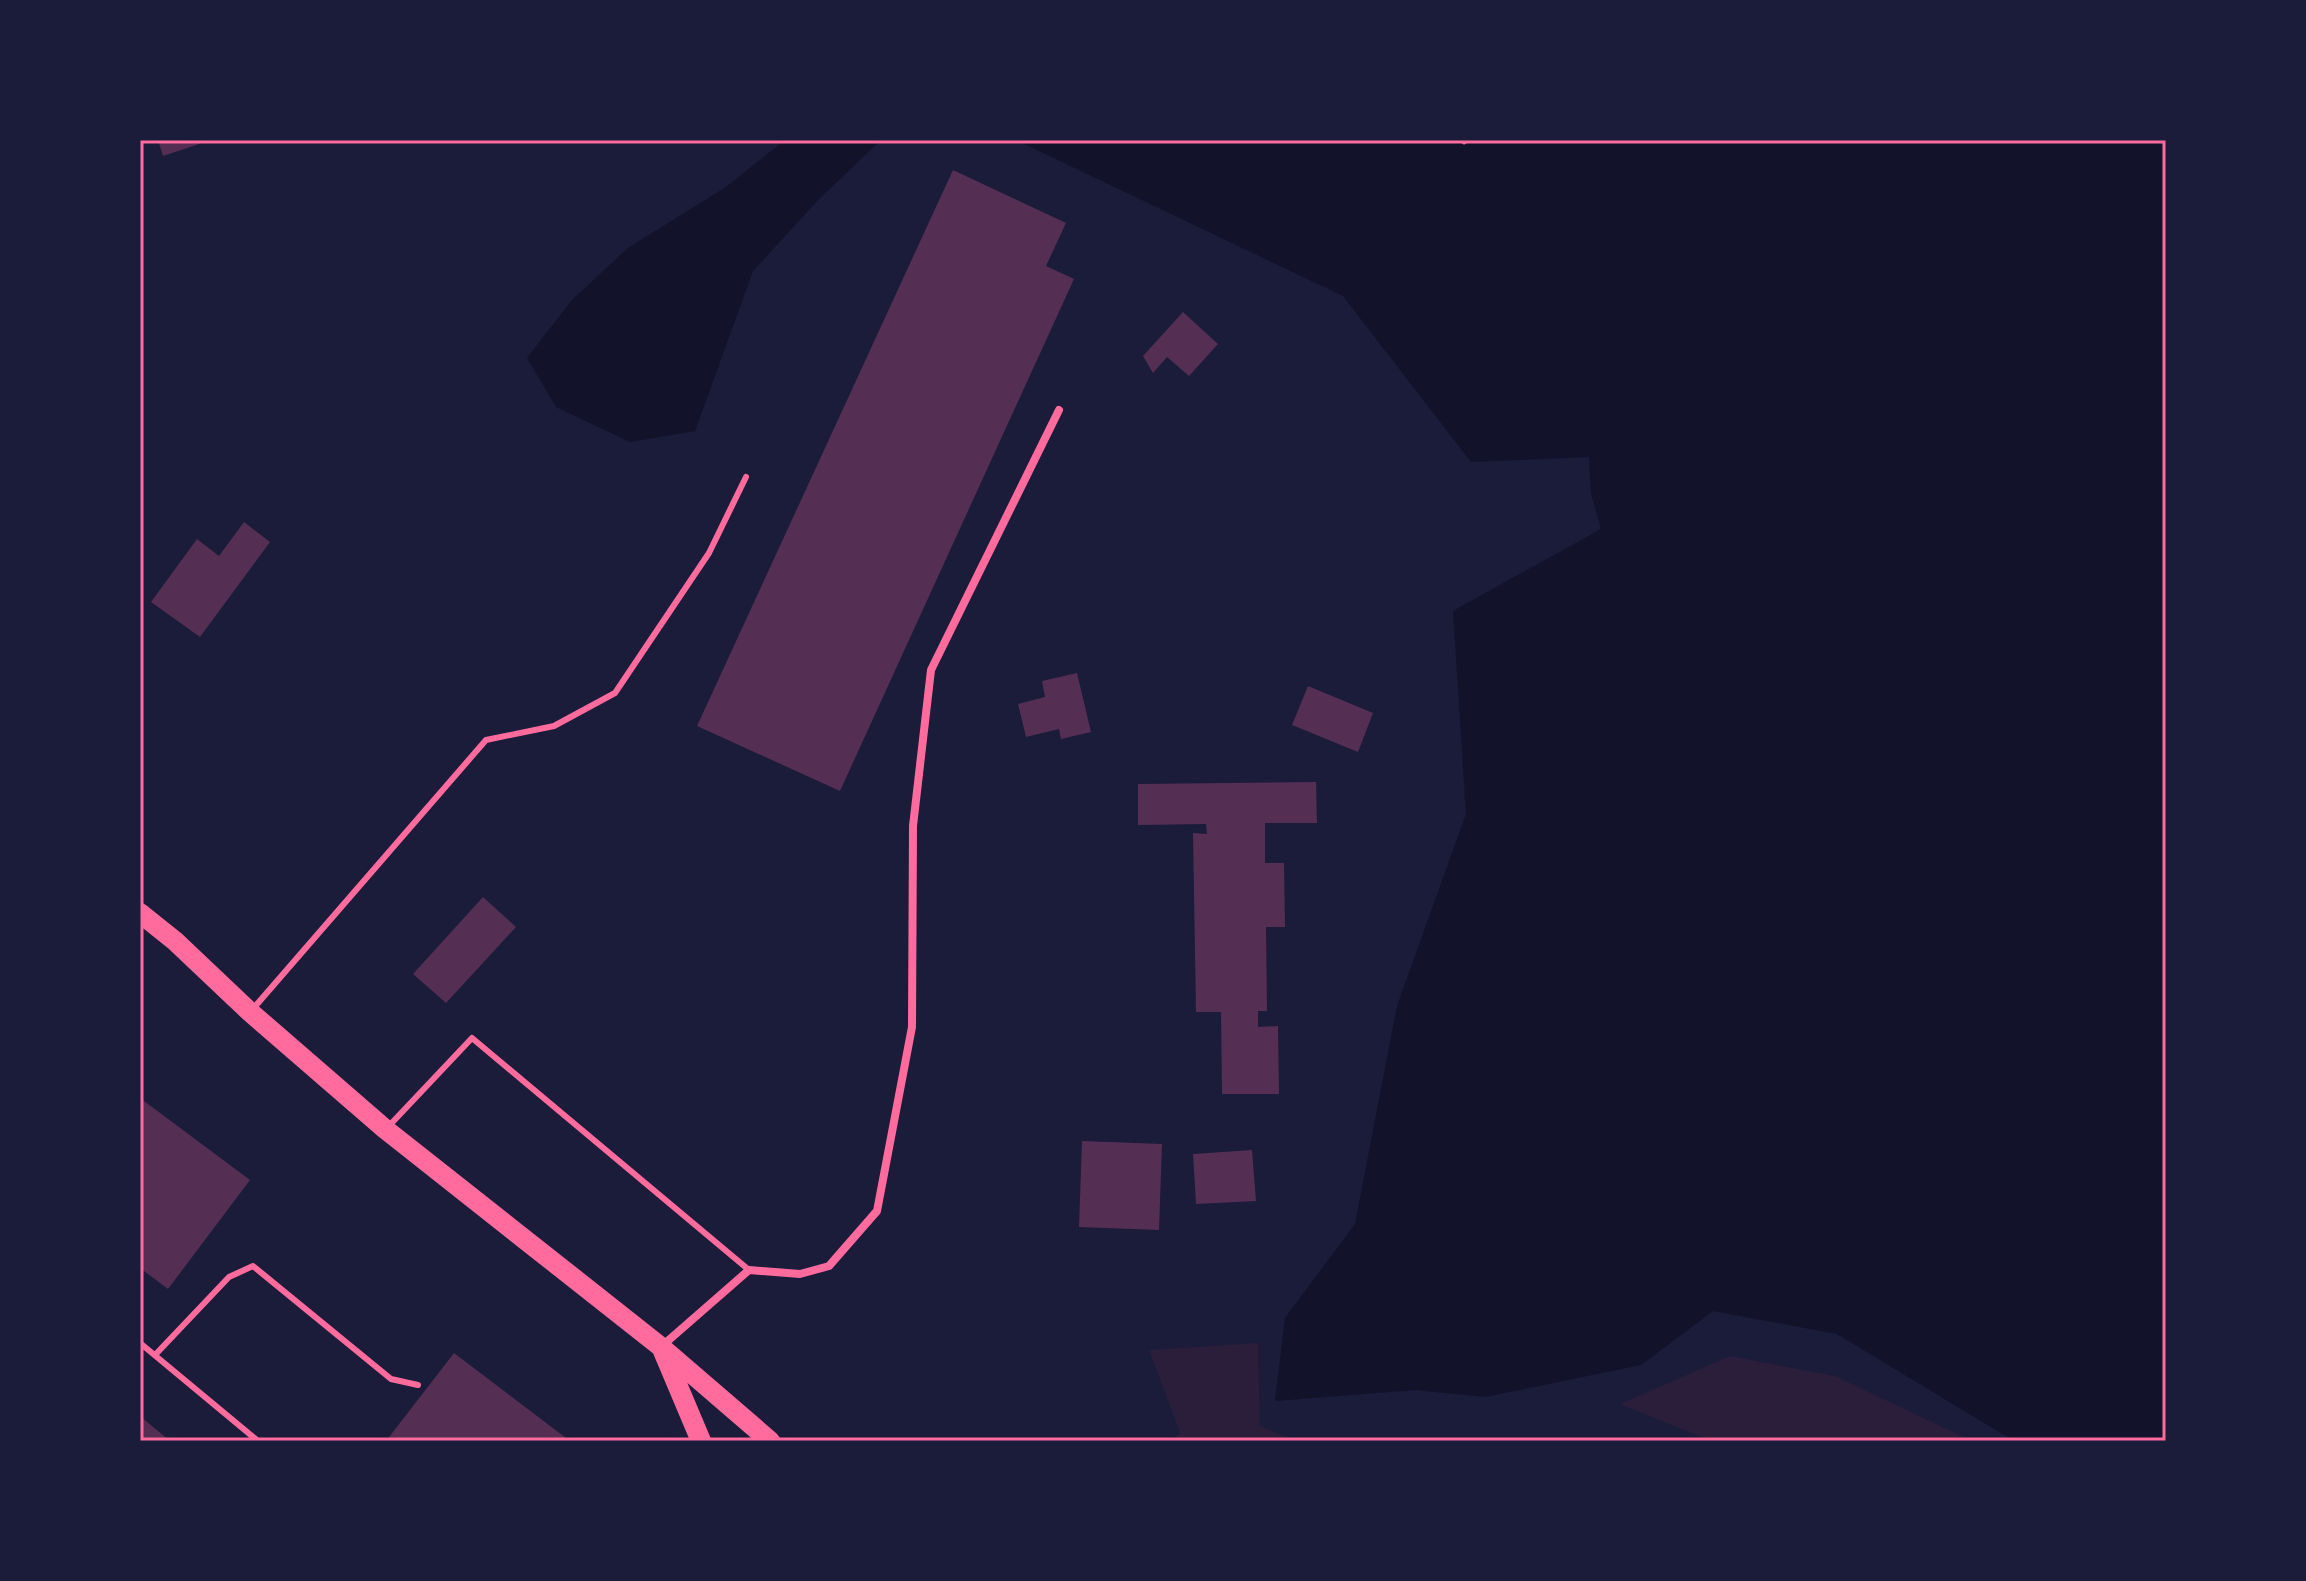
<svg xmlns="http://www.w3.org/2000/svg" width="2306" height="1581" font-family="'IBM Plex Sans',sans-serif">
  <rect width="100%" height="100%" fill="#1b1b3a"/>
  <path fill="#2a1e3b" d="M1258 1343 1260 1426 1296 1441H1172L1180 1433 1149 1350Z
    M1730 1356 1835 1376 1972 1441H1711L1620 1404Z"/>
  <path fill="#12122b" d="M785 140H881L819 199 753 271 695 431 630 442 556 407 527 358 572 300 628 248 726 187Z
    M1016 140H2166V1441H2014L1837 1334 1713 1311 1641 1365 1485 1397 1415 1390 1275 1401 1285 1318 1355 1224 1397 1006 1466 814 1453 611 1601 529 1591 493 1589 457 1471 462 1343 296Z"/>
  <path fill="#542f53" d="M158 140H208V141L163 156Z
    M953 170 1066 223 1046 266 1074 279 840 791 697 726Z
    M1183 312 1218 344 1189 376 1167 357 1153 373 1143 356Z
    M244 522 270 542 200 637 151 602 197 539 219 556Z
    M1077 673 1091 732 1061 739 1059 729 1026 737 1018 704 1045 697 1042 681Z
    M1308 686 1373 713 1358 752 1292 725Z
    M1316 782 1317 823H1265V863H1284L1285 927H1266L1267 1011H1258V1027L1278 1026 1279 1094H1222L1221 1012H1196L1193 833 1207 834 1206 824 1138 825V784Z
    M483 897 516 927 446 1003 413 974Z
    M140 1098 250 1180 168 1289 140 1268Z
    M1082 1141 1162 1144 1159 1230 1079 1227Z
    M1252 1150 1256 1201 1196 1204 1193 1154Z
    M454 1353 570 1441H386Z
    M140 1416 170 1441H140Z"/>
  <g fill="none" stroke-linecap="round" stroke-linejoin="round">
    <path stroke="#ff6b9d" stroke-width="5" d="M1463 140 1464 142"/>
    <path stroke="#ff6b9d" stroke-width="6" d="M252 1010 486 740 554 726 615 693 709 553 746 477
      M387 1128 472 1038 749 1270
      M140 1343 258 1441
      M155 1355 229 1277 253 1266 391 1379 418 1385"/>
    <path stroke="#ff6b9d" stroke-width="8" d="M662 1346 749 1270 800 1274 829 1266 877 1211 912 1027 913 826 931 670 1059 410"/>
    <path stroke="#ff6b9d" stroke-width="20" d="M140 913 175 941 250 1012 385 1129 661 1347 770 1441
      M663 1351 701 1441"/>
  </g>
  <rect width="2306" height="1581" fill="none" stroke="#1b1b3a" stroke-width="284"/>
  <rect x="142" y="142" width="2022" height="1297" fill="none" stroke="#ff6b9d" stroke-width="3"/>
</svg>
